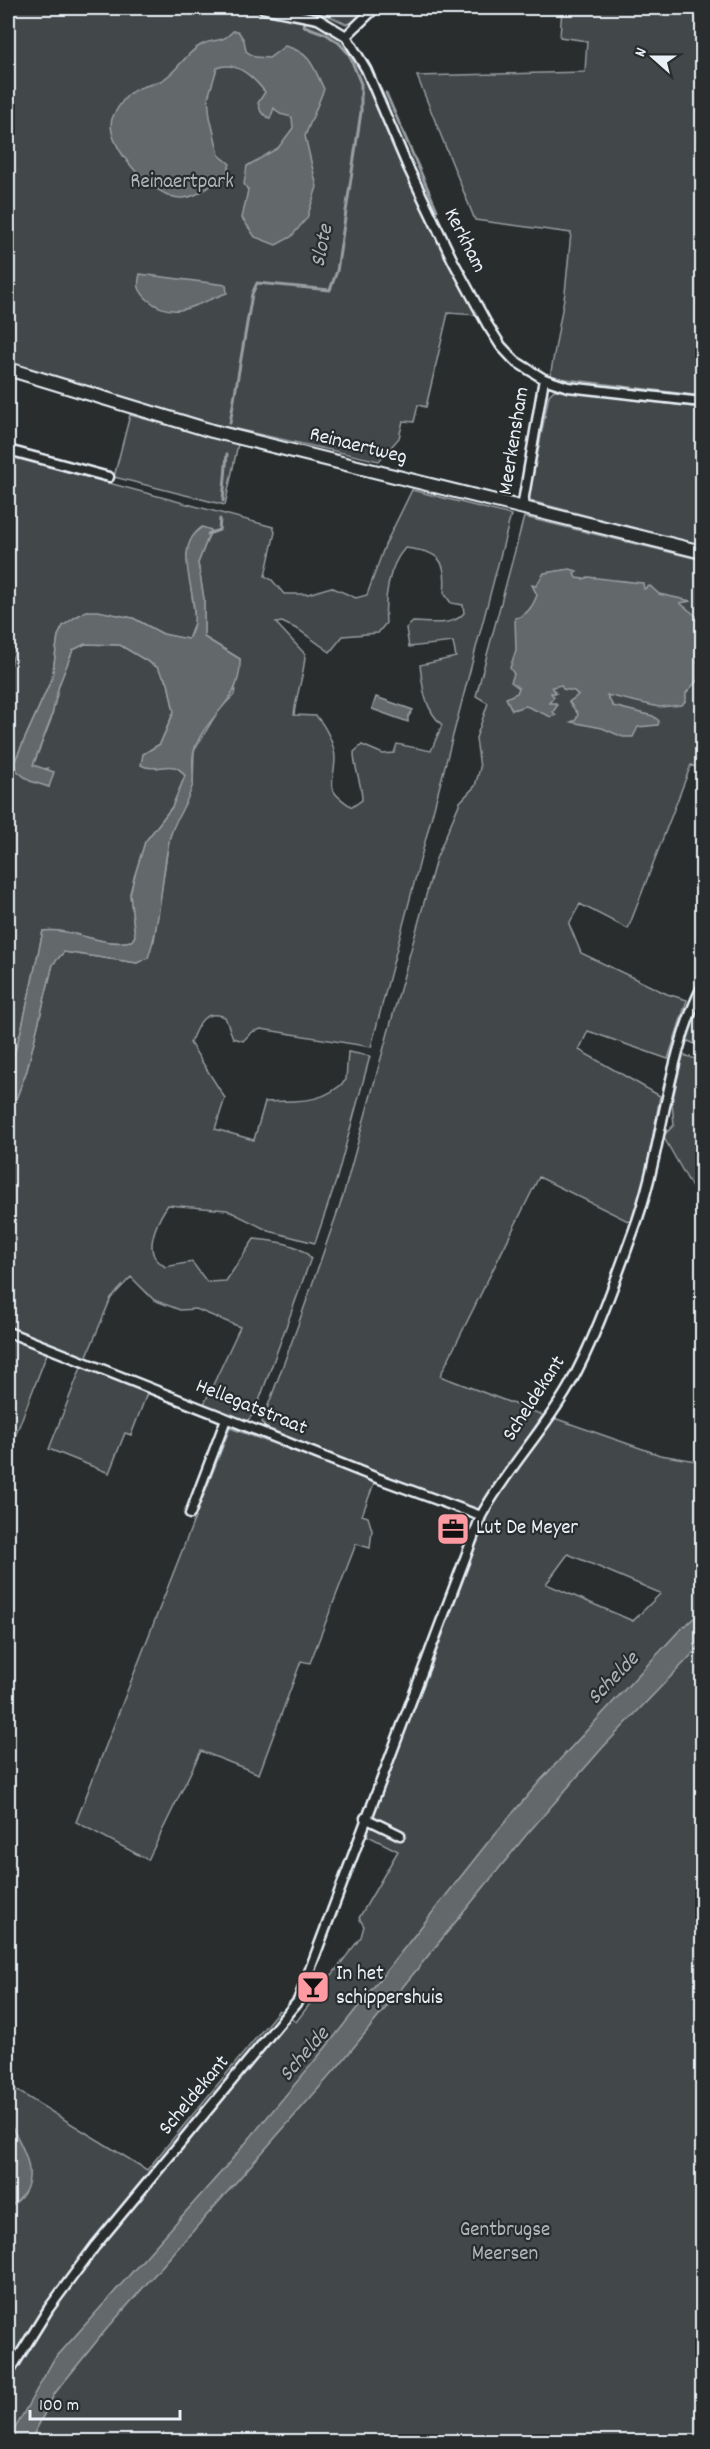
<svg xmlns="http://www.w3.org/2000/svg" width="710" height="2449" font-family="Dekko,sans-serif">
  <rect width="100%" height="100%" fill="#2a2d2e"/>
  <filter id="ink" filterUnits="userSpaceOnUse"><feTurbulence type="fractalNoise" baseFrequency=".0167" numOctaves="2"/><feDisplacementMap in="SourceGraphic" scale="12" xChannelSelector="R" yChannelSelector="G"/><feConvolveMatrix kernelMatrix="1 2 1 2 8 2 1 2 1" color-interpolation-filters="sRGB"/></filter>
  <g filter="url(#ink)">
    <path fill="#424648" stroke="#959ca0" stroke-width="1.5" fill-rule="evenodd" d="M8 8H239L301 17 316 21 346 39 447 258 477 315 448 313 426 407 418 405 414 422 403 421 399 438 379 461 214 424 8 362Z
      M312 8H367L354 22 346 24Z
      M562 8H702V396L550 377 565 293 571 233 475 220 417 76 585 72 587 41 560 37Z
      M554 390 702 408V546L531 501 529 497 549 395Z
      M130 415 238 444 225 505 114 477Z
      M8 456 273 527 275 532 265 576 272 580 284 594H308L331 587 356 598 367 595 385 545 412 490 511 515 371 1047 261 1029 252 1032 243 1041 233 1038 225 1017C203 1008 197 1026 190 1043L225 1098 215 1129 254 1140 265 1102C297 1100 322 1105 346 1080L348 1052 370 1056 336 1181 315 1243 269 1231 227 1210 168 1205C160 1216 147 1241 154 1256 156 1260 162 1264 165 1267L192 1262 207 1282 226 1281 254 1239C273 1241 299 1243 311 1258L255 1412 247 1421 204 1404 240 1327 196 1309 180 1310 154 1300 131 1277 111 1298 86 1358 8 1327V1120L27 1070 53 964 64 952 137 963 154 941 169 840 175 819 193 784 194 751 218 711 234 695 240 659 204 637V599L198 563 211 530 187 554 195 620 188 640 163 634 133 618 86 611 63 626 58 636 52 678 14 763 23 776 49 787 48 768 40 770 33 766 51 719 59 685 67 664 73 650 85 644 120 645 157 667 168 683 174 711 160 744 151 749 156 768C169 765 178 764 185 776L172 807 145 842 134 878 130 894 135 936 132 941C101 948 73 927 43 931L22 1027 8 1075V674L15 650 8 647ZM405 548C438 552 448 558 444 593L451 603 463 605 464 613C453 627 429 622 413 622L406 628 409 647 453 642 456 657 420 665C423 689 424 708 442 725L431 751 397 744 394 753 383 754 362 745 354 752C354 769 362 783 362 800L352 807C323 788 334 787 335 759 335 745 325 725 316 716L294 715C296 694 305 673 305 654L276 623 282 622 299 630 330 652 343 636 378 633 386 623C384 598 388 567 405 548Z
      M524 517 702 560V770L691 765 628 929 580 904 569 924 581 953 667 994 687 1000 668 1059 588 1031 579 1050 660 1096 648 1163 632 1223 539 1177 440 1376 543 1415 480 1508 475 1510 266 1429 262 1422 298 1325 343 1196 436 859 460 802 475 786 480 768 476 738 488 703 476 696Z
      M702 1001V1047L686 1040Z
      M683 1055 702 1061V1205L663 1136 674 1125 672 1102Z
      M8 1337 48 1351 8 1455Z
      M82 1365 148 1391 131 1435 125 1433 109 1473 49 1449Z
      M554 1418 660 1455 702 1462V1611L678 1632 541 1780 489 1841 327 2046 223 2170 53 2361 8 2442V2085L147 2170 279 2010 296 2022 361 1937 364 1926 359 1918 398 1851 364 1834 430 1669 489 1511 509 1477ZM568 1554 660 1593V1594L633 1621 546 1584Z
      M230 1428 375 1481 362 1515 368 1517 372 1530 370 1548 356 1544 310 1663 301 1661 259 1774 201 1751 148 1860 76 1822Z
      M702 1644V2441L30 2442 55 2393 104 2332 340 2064 527 1834 604 1746Z"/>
    <path fill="#63686b" stroke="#989fa3" stroke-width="1.5" d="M233 31H238L244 40 246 51 255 57 269 58 285 46C312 53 313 67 324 89L305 136 317 187 307 218 291 237 276 245 255 237 242 218 248 190 244 184 247 166 278 148 293 128 292 117 280 114 274 108 270 119 261 112 258 103 265 92C254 78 236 60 217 68L208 98 210 117 219 155 230 164 224 180C209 184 199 197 183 198 156 201 104 146 112 119 114 113 122 101 127 96 137 85 153 86 164 79 178 70 187 52 201 45 216 37 220 45 233 31Z
      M140 274 226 285 227 293C200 301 176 324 147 299 138 290 137 286 140 274Z
      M202 527 211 530 198 563 204 599V637L240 659C242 704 205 714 194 751 191 760 194 772 193 783 190 801 173 820 169 841 161 880 161 920 148 958L137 963 64 952 53 964 27 1070 8 1120V1075L22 1027 43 931C73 927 100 948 132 941L135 936 130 894 134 878 145 842 172 807 185 776C174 757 157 774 141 765L143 754 160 744 174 712 168 683 157 667 120 645 85 644 73 650 59 685 51 719 33 765 54 772 49 787 30 781 16 770 14 763 52 678 58 636 63 626 74 618 86 611H98L133 618 163 634 188 639C210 607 165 553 202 527Z
      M570 569 577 571 574 573 576 578 584 579 588 577C606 579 623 581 643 583L644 589 650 586 659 594 691 601 680 603 696 616 701 626 696 645 698 651 702 653 697 662 702 675 686 693V700L682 705 659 707 607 695 613 706 653 716 659 721 658 725 638 727 633 737H623L602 728 571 722 576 720 578 714 569 702 578 695 574 691 563 689 561 685 552 687 556 693H551L554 697 549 703H556L557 706 553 712 556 715 551 717 526 706 512 710 506 698 517 693 519 688 511 682 514 674 510 668 516 650 515 618C527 616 533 606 537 595L532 585 536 586 544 573Z
      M376 697 413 710 408 717V722L372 709Z
      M702 1611V1644L604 1746 527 1834 340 2064 104 2332 55 2393 30 2441H8L53 2361 223 2170 327 2046 489 1841 541 1780 678 1632Z
      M8 2121C26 2150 45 2186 8 2208Z"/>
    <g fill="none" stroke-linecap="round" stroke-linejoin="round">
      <path stroke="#989fa3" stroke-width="3" d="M386 93 437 210
        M230 423 252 294 257 283 330 290 337 271 361 112V84L349 54 339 43 326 34 304 26 305 20
        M223 501 227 454
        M208 534 219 530 220 519"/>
      <g stroke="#e8f1f8" stroke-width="13">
        <path id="street" d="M262 8 318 19 346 36 366 69 407 165 453 261 487 324 501 346 515 361 544 379 568 387 702 402
          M346 36 375 8
          M8 450 109 477
          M522 508 544 379
          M8 1332 377 1478 481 1516
          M190 1514 226 1419
          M365 1818 400 1835
          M8 2374 49 2308 95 2246 298 2001 481 1516C506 1470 542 1433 568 1388 595 1340 614 1284 633 1232 663 1153 664 1064 702 987"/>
      </g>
      <g stroke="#e8f1f8" stroke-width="16">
        <path id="secondary" d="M8 369 212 431 702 552"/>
      </g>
      <use href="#street" stroke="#2a2d2e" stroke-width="8"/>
      <use href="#secondary" stroke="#2a2d2e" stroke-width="12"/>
    </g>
  </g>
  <defs>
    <g id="office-square" transform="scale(1.725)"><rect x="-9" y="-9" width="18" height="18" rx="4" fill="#ff9aa2" stroke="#2a2d2e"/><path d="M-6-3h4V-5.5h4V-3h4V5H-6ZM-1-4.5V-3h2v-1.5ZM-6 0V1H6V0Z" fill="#111"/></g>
    <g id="bar-square" transform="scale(1.725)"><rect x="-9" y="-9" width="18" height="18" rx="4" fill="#ff9aa2" stroke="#2a2d2e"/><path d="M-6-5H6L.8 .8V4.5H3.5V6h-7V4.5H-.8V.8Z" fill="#111"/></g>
  </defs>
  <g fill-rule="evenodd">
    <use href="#office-square" x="453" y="1529"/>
    <use href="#bar-square" x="313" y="1987"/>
  </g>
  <g text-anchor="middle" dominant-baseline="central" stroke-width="4.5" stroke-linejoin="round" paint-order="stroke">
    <g font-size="21" fill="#aeb5ba" stroke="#2a2d2e">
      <text x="182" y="183">Reinaertpark</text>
      <text x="505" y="2231">Gentbrugse<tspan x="505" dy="24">Meersen</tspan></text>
    </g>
    <g font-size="21" fill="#e8f1f8" stroke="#2a2d2e">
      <text transform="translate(464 241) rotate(63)">Kerkham</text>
      <text transform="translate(515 441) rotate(-81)">Meerkensham</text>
      <text transform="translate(358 447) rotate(14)">Reinaertweg</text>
      <text transform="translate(535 1399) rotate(-57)">Scheldekant</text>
      <text transform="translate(251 1408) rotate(22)">Hellegatstraat</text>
      <text transform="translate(195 2096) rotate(-50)">Scheldekant</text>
    </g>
    <g font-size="21" fill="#e8f1f8" stroke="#2a2d2e" text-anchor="start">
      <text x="476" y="1529">Lut De Meyer</text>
      <text x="336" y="1975">In het<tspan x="336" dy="24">schippershuis</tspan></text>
    </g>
    <g font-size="22" font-style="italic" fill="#acb3b9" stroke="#2a2d2e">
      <text transform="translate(323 246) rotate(-79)">Slote</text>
      <text transform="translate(614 1679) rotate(-46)">Schelde</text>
      <text transform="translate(305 2055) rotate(-49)">Schelde</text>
    </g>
  </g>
  <rect width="710" height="2449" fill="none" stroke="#2a2d2e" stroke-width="30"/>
  <rect x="15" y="15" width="680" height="2419" fill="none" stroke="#e8f1f8" stroke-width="2" filter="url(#ink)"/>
  <g transform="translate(653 57) rotate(291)" stroke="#2a2d2e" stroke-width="4.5" paint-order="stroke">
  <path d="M0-4.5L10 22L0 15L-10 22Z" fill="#e8f1f8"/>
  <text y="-9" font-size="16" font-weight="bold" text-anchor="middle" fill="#e8f1f8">N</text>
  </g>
  <path d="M30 2410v9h150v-9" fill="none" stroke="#e8f1f8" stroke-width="3"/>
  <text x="39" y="2410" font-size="18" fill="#e8f1f8" stroke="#2a2d2e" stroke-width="4.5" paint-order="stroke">100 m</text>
</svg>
